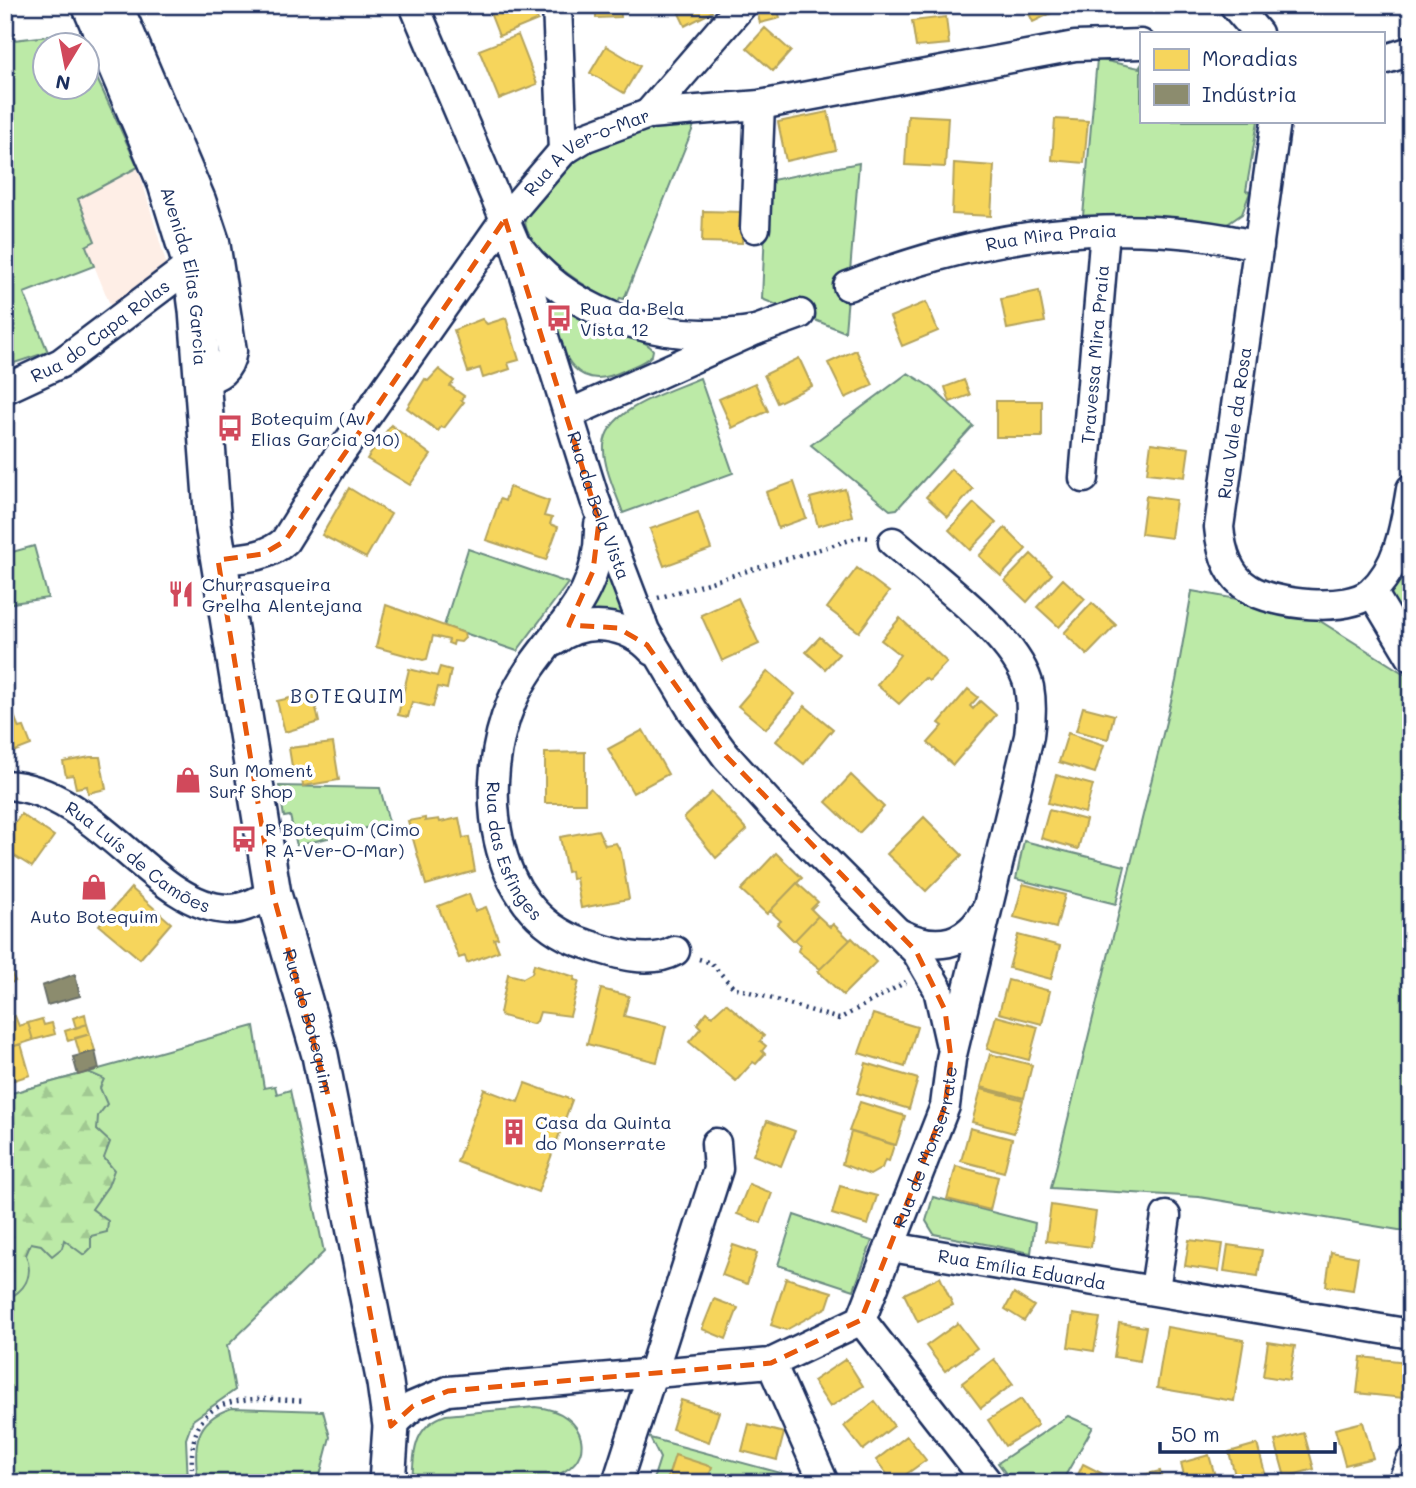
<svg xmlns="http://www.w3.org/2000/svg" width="1416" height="1488" font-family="Mali,sans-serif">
  <defs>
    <pattern id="forest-firs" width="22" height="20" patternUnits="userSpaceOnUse" patternTransform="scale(1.75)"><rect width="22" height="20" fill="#bceaa7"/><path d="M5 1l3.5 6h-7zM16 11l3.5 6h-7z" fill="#a1c992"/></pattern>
  </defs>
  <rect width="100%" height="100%" fill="#fff"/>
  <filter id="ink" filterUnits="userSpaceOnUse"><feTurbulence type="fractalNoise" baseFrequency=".0143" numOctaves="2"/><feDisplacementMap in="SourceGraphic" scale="14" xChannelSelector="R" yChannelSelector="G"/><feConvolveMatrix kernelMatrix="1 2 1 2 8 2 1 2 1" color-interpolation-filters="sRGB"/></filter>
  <g filter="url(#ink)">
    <path fill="#feeee6" d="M138 167 166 263 162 271 113 312 86 246 95 242 78 199Z"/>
    <path fill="#bceaa7" stroke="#6c8c82" stroke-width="2" d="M75 33 81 45 46 46V88H88V59L138 167 78 199 95 241 86 246 94 266 24 293 48 352 5 366V41Z
      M1097 59 1139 68 1141 65V121H1258L1246 191 1250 192 1242 214 1226 225 1083 216Z
      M695 123 624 299 620 298 617 303C592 292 512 244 527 212 559 175 591 139 641 127 658 123 678 124 695 123Z
      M859 163 845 332 762 299 767 181Z
      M554 306C571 305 591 324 606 330 619 335 645 338 653 350L652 355C645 363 633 366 623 371 573 395 563 353 551 315Z
      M908 373 932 388 973 426 897 509 890 510 811 445Z
      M700 378 733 473 623 513C616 493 603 467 604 446 605 409 671 391 700 378Z
      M34 546 48 598 5 604V554Z
      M1411 547V639L1388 591Z
      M468 549 568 583 517 651 444 626Z
      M604 566 627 620 584 616Z
      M1192 591 1304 611 1411 678V1232L1199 1197 1051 1188 1176 681Z
      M279 786 380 788 389 822 297 846 290 816 284 817Z
      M1024 841 1125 866 1116 904 1016 879Z
      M254 1026 264 1088 275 1086 277 1094 290 1090 324 1252 227 1346 235 1390 193 1420 186 1439 188 1483H5V1095Z
      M933 1197 1035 1223 1031 1253 934 1234 926 1221Z
      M794 1215 872 1241 854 1290 778 1265Z
      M535 1407C589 1411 600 1466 547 1478V1483H412C414 1452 413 1426 446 1415Z
      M232 1408 323 1411 330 1437 318 1483H198C194 1447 193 1420 232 1408Z
      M1068 1416 1093 1427 1061 1483H1013L998 1463Z
      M650 1438 803 1479V1483H652L660 1458Z"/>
    <path fill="url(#forest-firs)" stroke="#6c8c82" stroke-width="2" d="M88 1072 104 1079 100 1088 107 1104 98 1116 97 1130 110 1142 104 1158 114 1170 108 1186 92 1209 108 1221 107 1232 91 1236V1248L84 1255 64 1240 62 1248 52 1256 41 1245 31 1243 26 1255C34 1276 25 1291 5 1300V1095Z"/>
    <path fill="#f6d55c" stroke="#b4a35d" stroke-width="2" d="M487 5H532L538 20 499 36Z
      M596 5H620L621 17 596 18Z
      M675 5H709L712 12 685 26Z
      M777 5 780 18 760 23 756 7Z
      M1025 5H1063L1064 7 1033 22Z
      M946 17 949 44 916 47 912 21Z
      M765 28 791 51 773 71 747 48Z
      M518 35 537 84 499 99 479 50Z
      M606 46 640 66 624 93 590 73Z
      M828 112 836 150 786 161 778 122Z
      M908 115 948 117 945 167 905 165Z
      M1055 119 1088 121 1084 163 1052 160Z
      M954 163 994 166 991 216 952 214Z
      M703 211 742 212V243L702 242Z
      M1039 291 1045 322 1007 329 1001 299Z
      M926 302 938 331 902 346 890 317Z
      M506 318 519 360 508 363 510 369 483 378 480 368 468 372 454 330 482 319 487 324Z
      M856 350 873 385 845 398 828 363Z
      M799 358 812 386 777 403 764 375Z
      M439 369 454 381 450 386 464 396 461 400 464 402 444 428 441 427 438 431 407 408 425 379 428 381Z
      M964 380 970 395 950 402 945 387Z
      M755 383 768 411 732 428 719 399Z
      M996 401H1042V437H996Z
      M391 425 431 455 410 485 367 459Z
      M1151 443 1189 448 1185 477 1147 473Z
      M951 469 973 489 948 517 926 497Z
      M794 482 806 518 778 528 766 492Z
      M509 487 549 501 544 516 552 518 550 524 558 527 546 560 486 540 500 499 505 501Z
      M349 488 391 514 366 558 322 535Z
      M845 489 852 516 818 526 810 498Z
      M1146 496 1176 500 1171 538 1141 534Z
      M974 503 996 523 970 550 949 530Z
      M698 512 711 549 664 566 650 529Z
      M1005 528 1026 549 1001 576 979 556Z
      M1031 554 1052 574 1027 602 1005 581Z
      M857 568 889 592 859 632 827 608Z
      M1063 579 1085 599 1059 627 1037 607Z
      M738 598 759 644 722 661 701 615Z
      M1092 603 1116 625 1087 655 1064 633Z
      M386 605 464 633 465 638 461 642 454 641 453 645 448 643 449 640 433 636 427 659 423 660 376 647Z
      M900 618 947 662 929 681 925 678 899 704 877 685 900 655 881 640Z
      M820 637 839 654 825 669 806 652Z
      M440 667 451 670 447 689 438 687 433 707 412 702 408 717 398 715 409 669 437 676Z
      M768 671 795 694 766 729 738 706Z
      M968 689 978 697 970 706 973 709 980 701 996 715 953 765 928 743 943 726 939 723Z
      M307 694H313L319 722 285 732 277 701Z
      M805 706 833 729 804 764 776 741Z
      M1083 707 1114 715 1108 739 1076 731Z
      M12 710 19 728 24 727 31 745 5 755V713Z
      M643 730 668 774 633 793 608 749Z
      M1068 733 1104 745 1095 773 1059 762Z
      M333 743 339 780 303 786 302 778 294 779 289 748Z
      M585 752V803H545V753Z
      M90 757H100L106 789 88 793 87 786 76 788 73 775 66 776 63 762Z
      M851 775 884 807 859 833 826 802Z
      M1056 775 1093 785 1085 813 1048 803Z
      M712 792 747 830 716 858 684 818Z
      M1049 810 1086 820 1078 849 1041 838Z
      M21 814 54 836 32 867 5 850V831L8 833Z
      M924 817 962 855 926 891 887 854Z
      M425 818V821L439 819 440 822 459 818 463 838 469 837 475 871 426 885 408 821Z
      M598 830 605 845 616 843 621 852 629 899 581 908 576 878 572 879 571 871 567 872 560 837Z
      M776 853 802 878 767 914 741 890Z
      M797 883 818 902 811 909 818 916 794 941 777 924 781 921 770 911Z
      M1023 884 1065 895 1056 928 1014 917Z
      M131 888 171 923 140 959 99 925Z
      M469 894 475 911 486 907 498 938 494 939 499 951 467 963 465 956 459 958 438 906Z
      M818 916 830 927 833 924 850 940 820 969 798 951 800 945 795 940Z
      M1018 935 1060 946 1051 979 1009 968Z
      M852 938 876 962 843 995 818 971Z
      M5 960 15 981 5 986Z
      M534 964 575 977 574 980 579 981 570 1016 540 1012 537 1021 532 1024 502 1016 500 1013 508 974 523 978 532 973Z
      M1008 980 1050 991 1042 1024 999 1013Z
      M601 989 629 996 624 1016 666 1026 657 1062 587 1044Z
      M726 1003 764 1036 760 1041 766 1046 762 1051 765 1054 756 1064 753 1062 736 1081 689 1042 701 1028 697 1024 707 1012 712 1016Z
      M85 1014 87 1024 76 1028 73 1018Z
      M873 1014 917 1027 905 1067 859 1053Z
      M15 1016 19 1026 28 1023 33 1040 5 1049V1019Z
      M996 1016 1038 1027 1029 1060 987 1049Z
      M42 1019 44 1025 52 1023 55 1034 33 1040 28 1023Z
      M87 1024 90 1034 68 1041 65 1031Z
      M90 1034 95 1051 80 1055 75 1038Z
      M21 1044 30 1075 5 1083V1049Z
      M990 1054 1032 1065 1024 1098 981 1087Z
      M866 1063 918 1079 909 1109 857 1093Z
      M525 1083 572 1100 538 1192 457 1162 484 1089 518 1102Z
      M981 1089 1023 1100 1014 1133 972 1122Z
      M860 1102 905 1116 896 1145 849 1131Z
      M767 1121 795 1131 781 1166 753 1155Z
      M970 1128 1012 1139 1004 1172 961 1161Z
      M851 1132 894 1145 889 1161 885 1160 882 1168 870 1175 842 1164Z
      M956 1166 998 1177 990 1210 947 1199Z
      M749 1184 772 1193 761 1223 737 1214Z
      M840 1186 877 1196 868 1225 832 1214Z
      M1051 1205 1096 1212 1091 1247 1046 1241Z
      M1189 1240 1223 1244 1219 1271 1185 1266Z
      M733 1245 757 1253 747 1284 722 1275Z
      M1228 1245 1262 1250 1258 1276 1224 1271Z
      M1331 1252 1358 1257 1353 1290 1326 1286Z
      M940 1277 953 1305 918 1322 904 1294Z
      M786 1278 832 1292 827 1307 786 1330 771 1325Z
      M1014 1293 1034 1306 1024 1321 1005 1309Z
      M714 1299 738 1308 726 1339 702 1329Z
      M1073 1314 1100 1318 1094 1351 1068 1347Z
      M958 1323 977 1348 945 1371 926 1346Z
      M1119 1323 1146 1327 1140 1361 1114 1357Z
      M1167 1327 1244 1340 1234 1401 1157 1388Z
      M1268 1342 1295 1346 1289 1380 1263 1376Z
      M1361 1357 1407 1362 1403 1398 1357 1393Z
      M846 1359 863 1386 830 1407 813 1381Z
      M994 1359 1013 1384 981 1408 962 1383Z
      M1021 1399 1038 1425 1005 1446 988 1420Z
      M681 1400 719 1412 709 1442 672 1429Z
      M875 1401 894 1426 863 1450 844 1426Z
      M1363 1422 1373 1458 1345 1465 1335 1429Z
      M749 1424 784 1433 777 1460 742 1451Z
      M1304 1433 1314 1469 1285 1477 1275 1441Z
      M907 1436 926 1460 894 1483 876 1460Z
      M1257 1444 1267 1480 1237 1483 1229 1452Z
      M675 1455 712 1467 707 1483H666Z
      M1209 1455 1217 1483H1186L1181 1463Z
      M1083 1464 1119 1482 1118 1483H1074Z
      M1160 1471 1163 1483H1131L1130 1478Z"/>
    <path fill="#8c8c6e" stroke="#6a7069" stroke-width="2" d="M75 974 80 996 47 1005 42 986Z
      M95 1051 99 1069 78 1075 73 1057Z"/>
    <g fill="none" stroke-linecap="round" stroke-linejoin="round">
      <g stroke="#1b2f5e" stroke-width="33">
        <g id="minor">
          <path d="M118 5 201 200 215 242 232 351C229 371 219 376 201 381"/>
          <path id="s1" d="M414 5 514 241 595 500 645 631 692 710 726 756 775 810 916 951 938 989 950 1042"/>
          <path d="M557 5 563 151"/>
          <path d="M1234 5 1258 33"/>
          <path d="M1383 60 1411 51"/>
          <path d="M648 114 742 5"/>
          <path d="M1276 121 1219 527C1221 550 1227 575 1248 588 1273 605 1348 613 1371 592 1400 566 1405 524 1411 489"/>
          <path d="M755 228 760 105"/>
          <path d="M520 249C574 319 671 345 756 330"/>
          <path id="s2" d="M848 286C979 234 1120 213 1259 246"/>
          <path id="s3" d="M5 389 61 363 191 265"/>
          <path d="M569 414 756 330 800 314"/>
          <path id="s4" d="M1084 478 1105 231"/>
          <path id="s5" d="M599 525C601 610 541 634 512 701 477 782 488 911 583 943 610 952 648 966 675 951"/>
          <path id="s6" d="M218 560C242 558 267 558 285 541L335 461 505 219 563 151 586 137 648 114 760 105 1075 46 1141 44"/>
          <path d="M1372 592 1411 657"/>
          <path d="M555 641C584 617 628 623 653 651"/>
          <path id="s7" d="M5 785C97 789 153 906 227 909 243 910 259 900 273 894"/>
          <path d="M901 934C934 950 965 947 984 913"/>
          <path id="s8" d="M891 1247 1411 1334"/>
          <path d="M1155 1289 1166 1216"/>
          <path d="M861 1320 988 1483"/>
          <path d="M771 1363 824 1483"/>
          <path id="s9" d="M391 1426 413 1406 448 1391 771 1363 861 1320 945 1106 951 1059 1029 736C1031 720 1032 703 1029 687 1019 638 930 575 893 542"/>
          <path d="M617 1483 718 1169 716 1143"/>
          <path d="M1402 1483 1411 1461"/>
        </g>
      </g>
      <g stroke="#1b2f5e" stroke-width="40">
        <g id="major">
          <path id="s10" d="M90 5 166 184 191 265 197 310 213 524 273 894 320 1055 385 1383 391 1426 387 1483"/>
        </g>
      </g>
      <path stroke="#1b2f5e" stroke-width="4.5" stroke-dasharray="2 5" stroke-linecap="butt" d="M658 598 860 537 871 538
        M699 959 711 963 733 987 839 1019 906 982
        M193 1483C183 1393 235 1396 306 1401"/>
      <use href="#minor" stroke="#fff" stroke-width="28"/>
      <use href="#major" stroke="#fff" stroke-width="35"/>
    </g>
  </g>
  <path fill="none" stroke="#e8590c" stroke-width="5" stroke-dasharray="14 9" stroke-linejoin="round" d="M505 219 599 521 593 571 569 625 618 628 647 645 726 756 916 951 945 1010 951 1059 945 1106 861 1320 771 1363 448 1391 413 1406 391 1426 334 1117 273 894 218 560 263 554 285 541Z"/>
  <defs>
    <g id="bus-bare" transform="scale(2.1)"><path d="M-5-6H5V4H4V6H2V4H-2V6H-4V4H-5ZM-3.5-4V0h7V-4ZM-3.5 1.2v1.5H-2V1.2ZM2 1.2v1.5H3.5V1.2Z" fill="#d1495b" stroke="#fff" stroke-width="2.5" paint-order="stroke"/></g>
    <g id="restaurant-bare" transform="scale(2.1)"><path d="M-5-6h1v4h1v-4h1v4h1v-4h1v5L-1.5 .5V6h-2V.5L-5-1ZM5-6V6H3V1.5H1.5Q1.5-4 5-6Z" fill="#d1495b" stroke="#fff" stroke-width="2.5" paint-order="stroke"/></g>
    <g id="shop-bare" transform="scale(2.1)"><path d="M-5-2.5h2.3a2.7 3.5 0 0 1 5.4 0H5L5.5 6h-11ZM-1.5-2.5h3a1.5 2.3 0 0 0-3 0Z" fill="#d1495b" stroke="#fff" stroke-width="2.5" paint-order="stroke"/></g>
    <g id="building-bare" transform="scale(2.1)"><path d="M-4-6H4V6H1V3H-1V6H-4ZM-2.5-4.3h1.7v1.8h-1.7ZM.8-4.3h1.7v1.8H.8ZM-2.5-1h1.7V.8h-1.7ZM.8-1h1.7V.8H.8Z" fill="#d1495b" stroke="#fff" stroke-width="2.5" paint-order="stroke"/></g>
  </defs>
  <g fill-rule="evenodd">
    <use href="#bus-bare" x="559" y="318"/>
    <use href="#bus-bare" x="230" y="428"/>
    <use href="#restaurant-bare" x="181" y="594"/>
    <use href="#shop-bare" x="188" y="780"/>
    <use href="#bus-bare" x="244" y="839"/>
    <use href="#shop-bare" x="94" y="887"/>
    <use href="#building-bare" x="514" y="1132"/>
  </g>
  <g text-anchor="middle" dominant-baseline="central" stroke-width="7" stroke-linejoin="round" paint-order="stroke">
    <g font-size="18" fill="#1b2f5e" stroke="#fff">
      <text stroke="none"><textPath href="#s6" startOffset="570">Rua A Ver-o-Mar</textPath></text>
      <text stroke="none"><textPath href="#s2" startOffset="210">Rua Mira Praia</textPath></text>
      <text stroke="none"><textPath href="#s10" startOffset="289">Avenida Elias Garcia</textPath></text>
      <text stroke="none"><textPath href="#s3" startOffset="112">Rua do Capa Rolas</textPath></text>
      <text stroke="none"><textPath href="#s4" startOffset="124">Travessa Mira Praia</textPath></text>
      <text transform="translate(1234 423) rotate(-82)">Rua Vale da Rosa</text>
      <text stroke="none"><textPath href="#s1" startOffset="534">Rua da Bela Vista</textPath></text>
      <text stroke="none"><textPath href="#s5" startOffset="357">Rua das Esfinges</textPath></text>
      <text stroke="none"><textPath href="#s7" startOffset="154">Rua Luís de Camões</textPath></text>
      <text stroke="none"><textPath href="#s10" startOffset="1046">Rua do Botequim</textPath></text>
      <text stroke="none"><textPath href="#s9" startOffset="677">Rua de Monserrate</textPath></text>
      <text stroke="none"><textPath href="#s8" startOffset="133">Rua Emília Eduarda</textPath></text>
    </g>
    <g font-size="18" fill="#1b2f5e" stroke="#fff" text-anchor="start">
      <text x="580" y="308">Rua da Bela<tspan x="580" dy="21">Vista 12</tspan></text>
      <text x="251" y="418">Botequim (Av<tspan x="251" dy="21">Elias Garcia 910)</tspan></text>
      <text x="202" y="584">Churrasqueira<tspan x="202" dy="21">Grelha Alentejana</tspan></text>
      <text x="209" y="770">Sun Moment<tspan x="209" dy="21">Surf Shop</tspan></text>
      <text x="265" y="829">R Botequim (Cimo<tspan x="265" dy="21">R A-Ver-O-Mar)</tspan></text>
      <text x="94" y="916" text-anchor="middle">Auto Botequim</text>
      <text x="535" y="1122">Casa da Quinta<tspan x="535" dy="21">do Monserrate</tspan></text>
    </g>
    <g font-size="19" letter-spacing="2" fill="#1b2f5e" stroke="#fff">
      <text x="348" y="695">BOTEQUIM</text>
    </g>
  </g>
  <rect width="1416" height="1488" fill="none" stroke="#fff" stroke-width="28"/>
  <rect x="14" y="14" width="1388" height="1460" fill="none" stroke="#1b2f5e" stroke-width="2.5" filter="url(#ink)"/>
  <rect x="1140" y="32" width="245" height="91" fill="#ffffff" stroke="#a4acbf" stroke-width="2"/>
  <rect x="1154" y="49" width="35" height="21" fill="#f6d55c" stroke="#a4acbf" stroke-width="2"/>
  <text x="1202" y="66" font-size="21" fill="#1b2f5e">Moradias</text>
  <rect x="1154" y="84" width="35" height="21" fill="#8c8c6e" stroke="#a4acbf" stroke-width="2"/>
  <text x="1202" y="102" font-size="21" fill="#1b2f5e">Indústria</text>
  <g transform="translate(66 66) rotate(190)"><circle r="33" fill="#ffffff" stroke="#a4acbf" stroke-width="2"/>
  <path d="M0-5L12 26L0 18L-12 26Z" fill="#d1495b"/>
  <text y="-10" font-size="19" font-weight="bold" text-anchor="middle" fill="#1b2f5e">N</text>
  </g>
  <path d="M1160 1442v10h175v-10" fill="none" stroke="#1b2f5e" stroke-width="3.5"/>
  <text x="1171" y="1442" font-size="21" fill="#1b2f5e" stroke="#ffffff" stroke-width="5" paint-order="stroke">50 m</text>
</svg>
